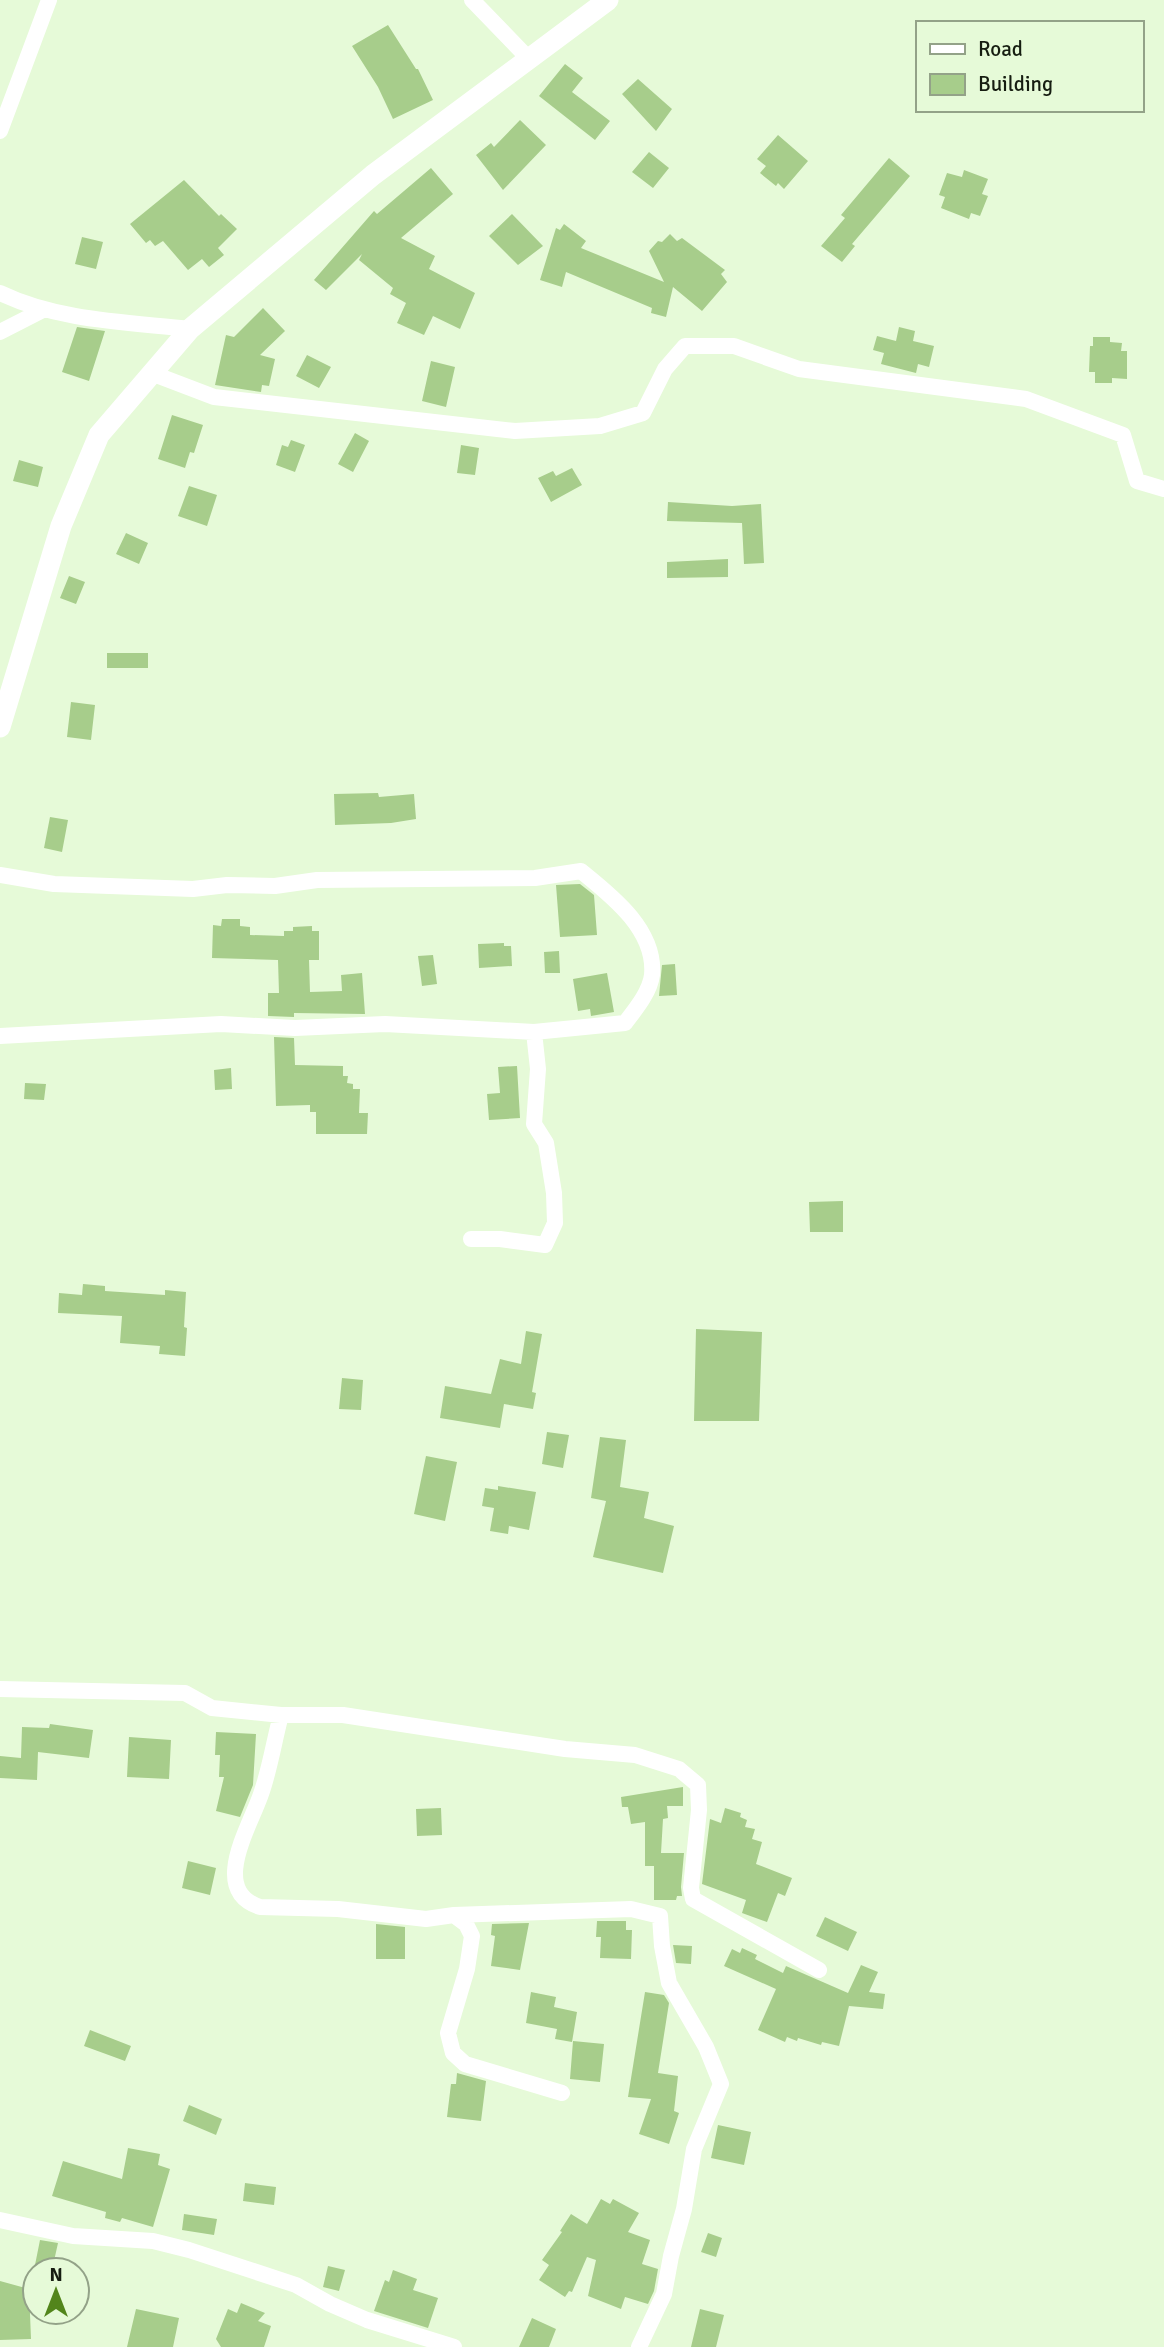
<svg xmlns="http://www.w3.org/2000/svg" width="1164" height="2347" font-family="Signika,sans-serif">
  <rect width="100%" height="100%" fill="#e6fad8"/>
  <path fill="#a7cd8b" d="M388 25 416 69H418L433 100 393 119 378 87 352 46Z
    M565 64 583 78 572 92 610 121 595 140 539 96Z
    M638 79 672 109 656 131 622 94Z
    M520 120 546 145 503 190 476 155 491 143 494 147Z
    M778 135 808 161 784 189 778 183 776 186 760 173 766 166 757 159Z
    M649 152 669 168 653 188 632 172Z
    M889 158 910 176 852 244 855 246 842 262 821 246 845 218 841 215Z
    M431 168 453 194 401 238 435 256 429 269 475 293 460 329 433 316 424 335 397 323 406 303 390 294 393 288 359 260 362 254 326 290 314 280 374 211 377 214Z
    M964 170 988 179 982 194 988 196 980 216 971 213 969 219 941 208 945 197 939 195 947 173 962 177Z
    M184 180 219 216 221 214 237 229 218 248 224 255 209 267 202 259 188 270 163 241 155 246 150 240 146 243 130 224Z
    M512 214 543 246 518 265 489 236Z
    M564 224 586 241 581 248 664 282 649 251 658 241 662 242 670 234 677 241 682 238 725 270 721 274 727 282 702 311 673 287 666 317 651 313 652 308 566 272 562 287 540 280 556 228 560 230Z
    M82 237 103 242 96 269 75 264Z
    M263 308 285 331 260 355 275 359 269 386 262 385 261 392 215 385 226 335 234 337Z
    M77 327 105 331 89 381 62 372Z
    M899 327 915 331 913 341 934 346 929 367 918 364 916 373 881 364 884 353 873 350 877 336 896 341Z
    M1093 337H1110V342L1122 343 1121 351H1127V379L1112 378V383H1095V372H1089L1090 346H1093Z
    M307 355 331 367 319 388 296 376Z
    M431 361 455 367 446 407 422 401Z
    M172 415 203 425 194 453 190 452 185 468 158 459Z
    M355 433 369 441 353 472 338 464Z
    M291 440 305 445 295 472 276 465 282 445 288 447Z
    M461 445 479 448 475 475 457 473Z
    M19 460 43 467 38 487 13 481Z
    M572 468 582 485 551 502 538 478 553 471 556 476Z
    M189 486 217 495 207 526 178 516Z
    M668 502 732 506 761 504 764 563 744 564 742 523 667 521Z
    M126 533 148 543 139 564 116 554Z
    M728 559V577L667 578V562Z
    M69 576 85 582 76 604 60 598Z
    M107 653H148V668H107Z
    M71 702 95 705 91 740 67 737Z
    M378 793 379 797 414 794 416 819 391 823 335 825 334 794Z
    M50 817 68 820 62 852 44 848Z
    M580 884 594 895 597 935 560 937 556 885Z
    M222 919H240V926L250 927V935L284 936V931H293V927L312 926V931H319V960H309L310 992 342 991 341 975 362 973 365 1014 294 1013V1017L268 1016V993H279L278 960 212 958 213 925 221 926Z
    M504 943V946H511L512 966 479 968 478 944Z
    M559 951 560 973H545L544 952Z
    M433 955 437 984 422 986 418 956Z
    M675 964 677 995 659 996 662 965Z
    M607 973 614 1012 591 1016 590 1009 578 1011 573 979Z
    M274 1037 294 1038 295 1065 343 1066V1076H348L347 1083 353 1084V1089H360L359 1113H368L367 1134H316V1112H310V1105L276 1106Z
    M517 1066 520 1118 489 1120 487 1094 500 1093 498 1067Z
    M231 1068 232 1089 215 1090 214 1070Z
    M25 1083 46 1084 44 1100 24 1099Z
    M843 1201V1232H810L809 1202Z
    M83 1284 105 1286V1291L165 1295V1290L186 1292 184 1327 187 1328 185 1356 159 1354 160 1346 120 1343 122 1316 58 1313 59 1293 82 1295Z
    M696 1329 762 1332 759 1421H694Z
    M526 1331 542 1334 532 1392 536 1393 533 1409 504 1404 500 1428 440 1418 445 1386 491 1394 500 1359 521 1364Z
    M342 1378 363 1380 361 1410 339 1409Z
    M547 1432 569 1435 563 1468 542 1464Z
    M600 1437 626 1440 620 1487 649 1492 644 1518 674 1526 663 1573 593 1557 606 1501 591 1498Z
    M426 1456 457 1462 445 1521 414 1514Z
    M498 1486 536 1492 529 1530 509 1526 508 1534 490 1531 494 1508 482 1506 485 1488 498 1490Z
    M50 1724 93 1730 89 1758 38 1752 37 1780 0 1778V1756L21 1758 22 1727 49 1728Z
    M216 1732 256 1734 253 1785 240 1817 216 1811 224 1777H219L220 1755H215Z
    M129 1737 171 1740 169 1779 127 1777Z
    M683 1787V1806H667L668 1818 663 1819 661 1853H684L681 1887 682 1896H677L676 1900H654V1866H645V1822L631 1824 628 1807H622L621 1797Z
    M441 1808 442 1835 417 1836 416 1809Z
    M725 1808 741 1813 740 1817 747 1820 745 1827 755 1829 752 1839 762 1842 756 1864 792 1878 785 1896 778 1893 767 1922 742 1913 746 1900 702 1884 710 1819 721 1823Z
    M188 1861 216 1868 210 1895 182 1888Z
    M825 1917 857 1932 848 1951 816 1936Z
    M597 1921H626V1930H632L631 1959 600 1958 601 1937H596Z
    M529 1923 520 1970 491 1966 495 1936 491 1935 492 1924Z
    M376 1924 405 1927V1959H376Z
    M673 1945 692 1946 691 1964 676 1963Z
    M742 1948 757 1955 755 1959 783 1973 786 1966 848 1993 861 1965 878 1972 869 1992 885 1994 883 2009 849 2006 839 2046 822 2042 821 2045 798 2038 797 2041 787 2037 785 2042 758 2030 776 1989 724 1966 732 1949 740 1953Z
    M531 1992 556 1997 554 2007 577 2012 572 2042 555 2039 557 2029 526 2023Z
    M645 1992 664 1995 669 2003 658 2073 678 2076 674 2111 679 2113 669 2144 639 2134 651 2099 628 2097Z
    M90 2030 131 2046 125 2061 84 2046Z
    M573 2041 604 2044 600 2082 570 2079Z
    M457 2073 486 2081 481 2121 447 2117 451 2084H456Z
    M189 2105 222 2119 216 2135 183 2121Z
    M718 2125 751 2132 744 2165 711 2158Z
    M128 2148 160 2154 158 2165 170 2169 153 2227 122 2218 120 2222 105 2218 106 2212 52 2196 63 2161 122 2179Z
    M245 2183 276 2187 274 2205 243 2201Z
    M601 2199 610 2204 613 2199 639 2213 628 2232 650 2240 642 2264 658 2269 654 2291 648 2304 625 2297 621 2309 588 2296 596 2260 587 2257 572 2292 569 2291 565 2297 539 2280 549 2265 542 2260 562 2232 560 2231 571 2214 587 2224Z
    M184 2214 217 2219 214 2235 182 2230Z
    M708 2233 722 2238 716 2257 701 2252Z
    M40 2240 58 2243 52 2270H34Z
    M328 2266 345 2270 339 2291 323 2287Z
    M393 2270 417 2279 413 2290 438 2298 428 2328 374 2311 385 2280 389 2282Z
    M0 2281 29 2289 31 2339 0 2340Z
    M241 2303 265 2313 258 2321 271 2326 264 2347H221L216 2339 228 2309 237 2313Z
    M136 2309 179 2318 173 2347H127Z
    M700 2309 724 2315 716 2347H691Z
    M532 2318 556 2329 549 2347H519Z"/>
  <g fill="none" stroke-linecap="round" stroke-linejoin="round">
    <path stroke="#fff" stroke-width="16" d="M472 0 529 59
      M0 131 49 0
      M0 293C58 321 127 322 190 329
      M0 332 43 310
      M151 373 214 397 515 431 600 426 643 413 665 369 685 346H734L799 369 1026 399 1123 435 1137 481 1164 489
      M0 875 54 884 193 889 227 885 275 886 317 880 535 878 581 871C612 896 656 930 652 975 650 992 635 1010 625 1023L534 1032
      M0 1036 221 1024 295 1028 385 1024 534 1032 538 1069 534 1124 546 1143 554 1193 555 1223 545 1245 500 1239H471
      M0 1689 185 1693 212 1708 281 1715H343L565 1749 635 1755 679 1769 698 1785 699 1810 691 1888 693 1899 819 1970
      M281 1715C274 1741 270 1769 261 1794 250 1827 209 1890 260 1907L338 1909 426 1919 454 1915 466 1924 472 1936 467 1969 448 2033 453 2053 465 2064 562 2093
      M454 1915 631 1909 660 1916 662 1946 669 1983 706 2047 721 2084 694 2149 684 2209 671 2256 664 2294 639 2347
      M0 2220 73 2236 153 2241 189 2250 296 2285 330 2304 367 2320 454 2347"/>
    <path stroke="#fff" stroke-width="21" d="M0 727 61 526 99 435 190 329 373 175 608 0"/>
  </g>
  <rect x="916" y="21" width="228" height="91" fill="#e6fad8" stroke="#93a288" stroke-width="2"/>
  <rect x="930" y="44" width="35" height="10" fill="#ffffff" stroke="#93a288" stroke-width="2"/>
  <text x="978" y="56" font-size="21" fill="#161d11">Road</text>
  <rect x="930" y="74" width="35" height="21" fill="#a7cd8b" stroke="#93a288" stroke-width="2"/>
  <text x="978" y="91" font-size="21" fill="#161d11">Building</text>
  <g transform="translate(56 2291)"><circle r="33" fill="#e6fad8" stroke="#93a288" stroke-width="2"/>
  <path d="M0-5L12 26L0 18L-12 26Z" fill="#52851b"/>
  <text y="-10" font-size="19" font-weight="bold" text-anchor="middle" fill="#161d11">N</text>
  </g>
</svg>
